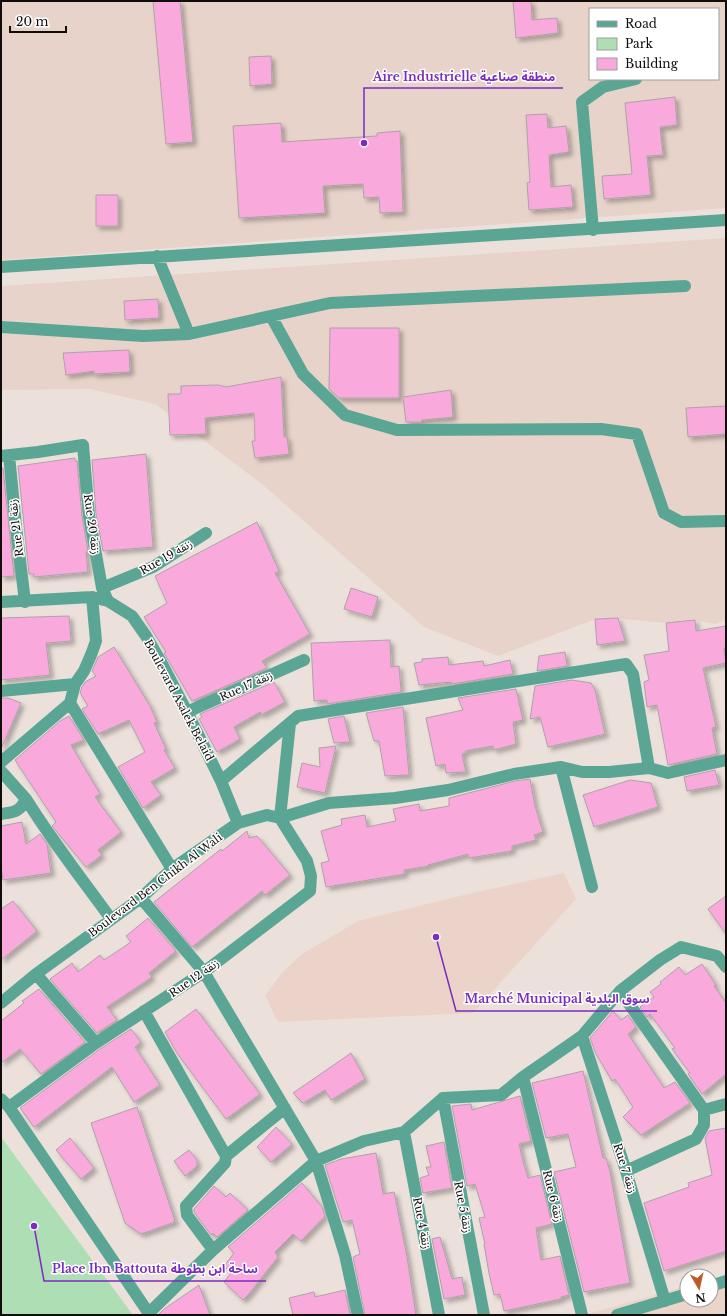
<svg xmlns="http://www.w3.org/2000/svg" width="727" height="1316" font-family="'Libre Baskerville','Noto Sans Arabic',serif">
  <defs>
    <filter id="shadow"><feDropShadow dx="3.5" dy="3.5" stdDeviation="2" flood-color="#0004"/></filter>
  </defs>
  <rect width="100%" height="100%" fill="#ece0da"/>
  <path fill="#ebd3ca" d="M564 873 576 899 473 1013 278 1022 265 996 281 974 302 954 358 921 468 894Z"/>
  <path fill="#e7d3ca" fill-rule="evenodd" d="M1 1H726V208L1 260ZM590 9H718V79H590Z
    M726 238V620L715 624 695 620 666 623 601 617 498 656 424 627 262 484 155 404 90 389 1 390V286Z"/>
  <path fill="#ebd4c8" d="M726 1275V1315H584L687 1286V1300H711V1279Z"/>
  <path fill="#aedeb4" d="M1 1137 133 1315H1Z"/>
  <path fill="#faa9dd" stroke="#ada2a9" filter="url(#shadow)" d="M153 1H180L193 142 166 144Z
    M513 1H531L532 20 557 18 558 33 516 38Z
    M271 56 272 84 250 86 249 57Z
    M675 97 677 125 660 127 663 155 647 156 651 195 604 199 602 176 632 174 625 103Z
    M547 114 548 128 566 126 569 152 549 155 551 187 571 185 573 207 529 210 527 183 530 182 526 115Z
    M281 123 282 142 377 136V133L400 131 403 212 380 213 379 197 364 198 363 184 323 186 325 213 239 218 233 126Z
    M96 195H118V226H96Z
    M158 299 159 318 125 320 124 301Z
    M330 328H399V398H339L329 389Z
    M129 350 130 372 94 374V371L66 375 63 353Z
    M281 377 284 437H287L289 454 255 458 252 441H255L254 413 205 418 206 434 170 435 168 394H181V386L218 385 226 387Z
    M451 390 453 417 422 420 421 422H406L403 397Z
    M726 406V434L688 437 686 408Z
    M146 454 153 547 103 551 96 514 92 460Z
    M75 458V461H77L82 516 88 552H86L88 572 34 577V574H29L18 466Z
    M1 468H3L14 576 1 577Z
    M257 522 279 571 275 573 310 634 262 661 267 668 192 701 164 653 166 652 144 617 167 603 155 576Z
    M351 588 378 597 372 617 344 609Z
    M69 616 71 641 46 643 50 675 1 680V618Z
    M618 618 625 641 597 645 595 619Z
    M695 620 696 631 726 626V648H724L726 663 703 668 716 727 712 728 717 754 668 765 657 705 647 707 644 682 649 680 644 655 669 651 666 623Z
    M390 640 391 667 399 666 401 692 327 704V700L314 701 311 643Z
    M114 647 150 706 157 722 154 723 166 749 164 750 175 768 151 782 161 795 143 808 118 767 145 752 129 720 98 734 82 709 88 706 80 693 82 687 85 682 96 676 92 671 98 657Z
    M565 652 567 666 537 671 539 656Z
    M448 657 449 665 483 661 484 666 510 660 513 674 452 684 451 682 419 685 414 663 422 662V659Z
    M572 680 591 683 595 690 605 734 548 747 540 717 530 719 535 686Z
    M274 682 285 702 261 715 260 712 234 727 240 739 217 752 199 719 202 717 200 714Z
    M516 689 523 720 513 722 516 744 494 750 493 746 465 751 466 753 462 754 466 772 446 773 445 764 436 766 426 718 463 710 458 698Z
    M1 698H8L21 703 1 749Z
    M403 707 409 775 385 776 379 741H374L366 713Z
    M69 716 84 740 71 745 100 794 95 797 121 832 98 850 102 855 86 867 52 826 56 822 15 760 60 721Z
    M344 716 350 742 334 743 328 719Z
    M336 746 325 793 297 787 302 763 320 767 319 748Z
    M715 770 719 785 687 791 684 777Z
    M530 779 535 806 543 832 534 835 536 840 512 846V851L469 858 468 854 428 865 429 866 404 870 405 874 326 887 321 863 329 861 321 831 342 825 341 819 365 815 367 827 396 821 393 809 419 804 420 811 449 806V798L515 781Z
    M630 780 651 783 658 807 594 827 583 795Z
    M22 822 26 844 40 834 47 844 51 873 3 880 1 866V826Z
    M247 831 249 838 257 836 290 875 265 895 262 891 192 947 154 902 221 849 222 851Z
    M726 896V934L708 909Z
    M13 901 37 931 1 960V909Z
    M148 918 176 951 149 973 152 977 107 1007 117 1020 97 1033 50 979 72 963 78 972 100 955 104 960 131 942 126 936Z
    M702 964 716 985 714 986 726 1003V1074L702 1094 688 1074 690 1073 672 1049 675 1048 650 1014 647 1017 640 1007 654 997 650 992 661 984 660 982 679 967 685 975Z
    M39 989 85 1042 41 1074 20 1049 1 1063V1021L24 1003 22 1001Z
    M196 1009 260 1094 226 1119 177 1053 165 1032Z
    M613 1011 621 1020 628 1015 636 1027 628 1034 664 1088 675 1082 690 1103 641 1135 623 1117 633 1107 615 1079 612 1081 596 1054 590 1038Z
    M131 1029 141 1042 135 1047 160 1085 134 1102 112 1067 34 1127 20 1108 100 1049Z
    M351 1053 365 1079 331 1100 325 1090 303 1103 293 1093Z
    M583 1071 603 1158H606L610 1172 630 1283 584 1292 554 1172 576 1167 568 1134 546 1138 532 1083Z
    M520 1096 531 1141 519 1144 523 1161 528 1178 540 1175 552 1224 536 1228 541 1260 560 1256 569 1295 561 1297V1299L504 1311 500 1294 494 1295 489 1273 484 1244H485L479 1218 485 1217 475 1184 467 1186 452 1106 471 1104 472 1110Z
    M137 1107 175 1221 174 1220 175 1222 141 1234 125 1223 91 1123Z
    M276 1127 292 1144 271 1162 257 1147Z
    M726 1128V1251L664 1271 644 1203 689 1187 688 1183 712 1175 705 1138 709 1131Z
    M70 1138 94 1168 81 1179 56 1150Z
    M444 1142 452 1188 423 1193 420 1178 429 1175 426 1167H431L426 1146Z
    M189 1150 197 1160V1166L185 1176 174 1161Z
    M376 1153 383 1194 394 1192 407 1257 416 1315H365L353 1257 360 1254 352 1220 343 1222 325 1165 341 1159Z
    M302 1183 322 1207 325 1216 301 1241 293 1234 275 1252 278 1257 248 1295 243 1300 224 1282 231 1273 224 1266 234 1253 228 1247Z
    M214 1186 226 1197 230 1193 248 1210 217 1237 213 1233 211 1235 194 1212V1209Z
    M440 1237 452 1279 462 1277 465 1295 444 1299 432 1239Z
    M199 1285 210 1315H158L164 1309Z
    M345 1290 350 1315H293L289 1298 314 1292 315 1297Z"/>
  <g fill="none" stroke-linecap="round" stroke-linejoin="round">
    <path stroke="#5ba594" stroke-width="12" d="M593 230 582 102 603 87 636 79
      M157 256 189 334
      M1 267 726 220
      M271 316 303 374 345 415 397 430 601 429 637 434 664 513 681 522 726 521
      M1 327 143 336 189 334 330 303 685 286
      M9 455 16 527 25 602
      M1 456 38 452 83 445 89 515 102 588 108 601
      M102 588 153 567 206 533
      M92 597 96 641 91 655 84 671 75 684 70 703 172 869
      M1 602 92 597 108 601 132 616 146 636 161 662 187 712 221 781 238 823
      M1 691 75 684
      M187 712 304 660
      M1 762 70 703
      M561 767 592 887
      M1 771 26 799C20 812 14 812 1 814
      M221 781 298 716 626 664 633 674 649 768
      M26 799C52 841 82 879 111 919
      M141 898 204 972 316 1161 345 1255 358 1315
      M36 974 96 1043
      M620 991 704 1110V1125L696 1139 626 1171
      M1 1003 36 974 141 898 172 869 238 823 267 815 280 818 329 803 395 798 448 790 514 774 561 767 582 772H609L649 768 668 773 726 760
      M144 1011 226 1156 225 1163 186 1206 187 1215 213 1250
      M582 1036 626 1171 665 1301
      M523 1077 582 1315
      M443 1098 484 1315
      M1 1099 9 1107 150 1315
      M9 1107 96 1043 204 972 310 891 311 876 307 861 280 818 290 723
      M704 1110 726 1104
      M404 1132 439 1315
      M226 1156 285 1108
      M711 1286 726 1281
      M149 1313 213 1250 316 1161 364 1141 404 1132 443 1098 501 1095 523 1077 582 1036 620 991 660 960 681 947 717 956 726 967
      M617 1315 687 1294"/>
  </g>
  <g text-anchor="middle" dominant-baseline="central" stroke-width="3" stroke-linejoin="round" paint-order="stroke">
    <g font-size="11" fill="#100c0a" stroke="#fff">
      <text transform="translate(92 524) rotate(82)">Rue 20 زنقة</text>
      <text transform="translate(16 528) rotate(-97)">Rue 21 زنقة</text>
      <text transform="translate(166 557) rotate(-30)">Rue 19 زنقة</text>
      <text transform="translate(246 686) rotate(-24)">Rue 17 زنقة</text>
      <text transform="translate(179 700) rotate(62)">Boulevard Asalek Belaid</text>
      <text transform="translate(155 885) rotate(-37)">Boulevard Ben Chikh Al Wali</text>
      <text transform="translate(194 978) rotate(-35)">Rue 12 زنقة</text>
      <text transform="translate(625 1168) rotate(72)">Rue 7 زنقة</text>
      <text transform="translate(553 1196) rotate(76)">Rue 6 زنقة</text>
      <text transform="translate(463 1207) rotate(79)">Rue 5 زنقة</text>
      <text transform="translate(422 1223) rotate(79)">Rue 4 زنقة</text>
    </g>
  </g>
  <path fill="none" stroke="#7b2cbf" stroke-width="1.5" d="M364 143L364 88H563M436 937L456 1011H657M34 1226L44 1281H266"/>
  <g fill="#7b2cbf" stroke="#fff" stroke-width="1.5">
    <circle cx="364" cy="143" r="4"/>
    <circle cx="436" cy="937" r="4"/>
    <circle cx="34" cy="1226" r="4"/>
  </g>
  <g font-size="12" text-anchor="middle" font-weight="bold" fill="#7b2cbf" stroke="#fff" stroke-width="3" stroke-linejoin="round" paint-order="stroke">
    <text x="464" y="81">Aire Industrielle منطقة صناعية</text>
    <text x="557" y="1003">Marché Municipal سوق البلدية</text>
    <text x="155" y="1273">Place Ibn Battouta ساحة ابن بطوطة</text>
  </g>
  <rect width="727" height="1316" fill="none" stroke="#100c0a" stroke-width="4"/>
  <rect x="589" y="8" width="130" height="72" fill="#ffffff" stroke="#9f9e9d"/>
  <rect x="597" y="21" width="20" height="6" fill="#5ba594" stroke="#9f9e9d"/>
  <text x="625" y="28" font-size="12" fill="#100c0a">Road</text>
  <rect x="597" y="38" width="20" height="12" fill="#aedeb4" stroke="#9f9e9d"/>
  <text x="625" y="48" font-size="12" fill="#100c0a">Park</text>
  <rect x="597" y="58" width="20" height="12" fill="#faa9dd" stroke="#9f9e9d"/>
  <text x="625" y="68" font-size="12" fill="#100c0a">Building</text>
  <g transform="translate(699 1288) rotate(171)"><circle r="19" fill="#ffffff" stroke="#9f9e9d"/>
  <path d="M0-3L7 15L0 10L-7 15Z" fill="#bf5a28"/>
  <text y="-6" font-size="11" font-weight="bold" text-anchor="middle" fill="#100c0a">N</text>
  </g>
  <path d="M10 26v6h56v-6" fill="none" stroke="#100c0a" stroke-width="2"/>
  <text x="16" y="26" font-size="12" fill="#100c0a" stroke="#ffffff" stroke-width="3" paint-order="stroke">20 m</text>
</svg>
